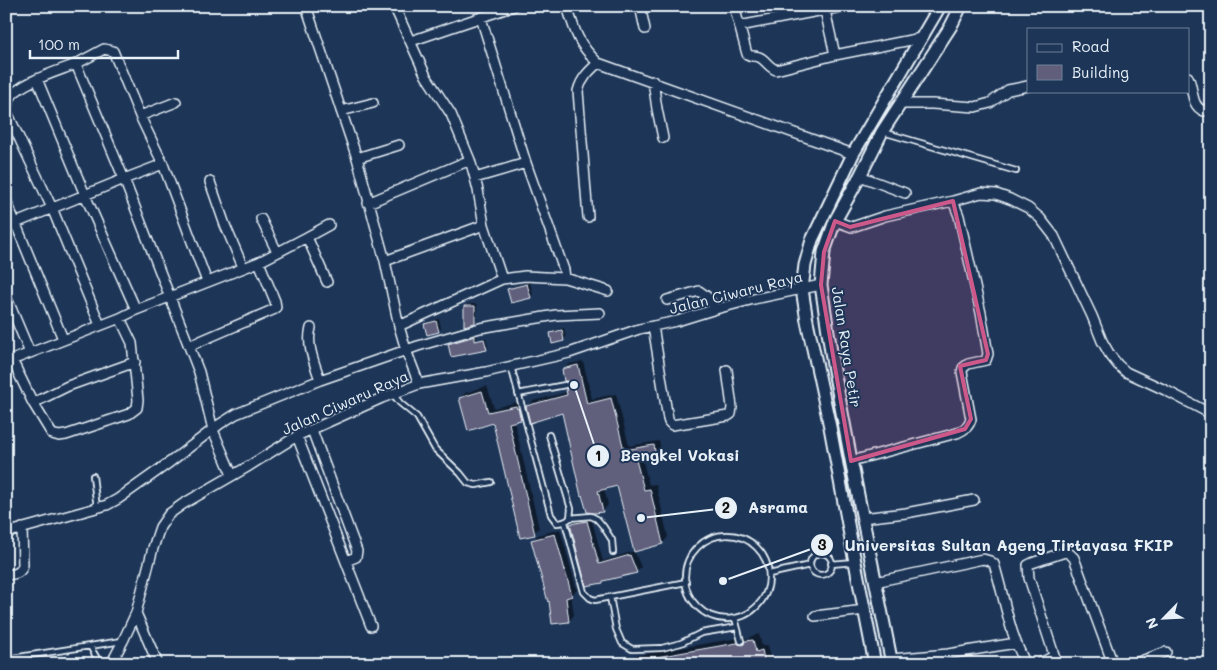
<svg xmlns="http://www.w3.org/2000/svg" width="1217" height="670" font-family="Mali,sans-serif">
  <rect width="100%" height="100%" fill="#1d3557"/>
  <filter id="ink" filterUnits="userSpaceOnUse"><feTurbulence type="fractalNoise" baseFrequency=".02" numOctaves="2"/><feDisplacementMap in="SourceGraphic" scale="10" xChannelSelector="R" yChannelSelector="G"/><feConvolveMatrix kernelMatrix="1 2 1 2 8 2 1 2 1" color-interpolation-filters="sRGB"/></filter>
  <g filter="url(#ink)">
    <path fill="#0007" d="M530 282 533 294 530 297 509 289 511 287Z
      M468 304H477V319L474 322 465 306Z
      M439 319 441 328 439 331 426 325 428 322Z
      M564 328 566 337 564 339 551 333 554 331Z
      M477 334V340L486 338 488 347 486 349 450 344 452 342Z
      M583 361 592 399 616 394 629 446 659 441 661 450 656 456 642 458 649 485 656 484 668 537 663 543 635 551 618 485 604 488 608 505 603 511 594 512 563 411 527 407 533 401 568 392 570 383 563 370 569 364Z
      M487 386 494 408 521 401 526 414 521 419 514 420 539 528 534 533 494 422 460 398 465 393Z
      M591 517 603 561 634 551 641 567 636 572 606 579 603 582 571 525 576 520Z
      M560 529 577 590 571 595 574 615 569 621 533 540 538 535Z
      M759 634 762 646 768 645 770 656 764 664H627V662L633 656 744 637 748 640 752 636Z"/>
    <path fill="#615e7b" stroke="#e8f1f8" d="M527 284 531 298 511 303 507 289Z
      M464 306H475V323L464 326Z
      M436 321 439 332 427 335 424 324Z
      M562 330 564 341 552 344 550 333Z
      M475 336V341L484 339 487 350 451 357 448 344Z
      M578 365 587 404 611 398 624 450 654 445 656 457 636 460 644 490 650 489 663 544 634 552 617 486 598 491 603 512 594 513 587 512 582 495 581 496 562 413 530 423 526 406 567 395 566 389 569 387V384L567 381H564L562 369Z
      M482 391 488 412 516 406 517 409 518 408 521 420 509 423 535 535 520 538 493 423 468 431 459 398Z
      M587 521 599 564 630 555 637 573 603 581V583L586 586 570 524Z
      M555 534 572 596 566 598 569 622 552 624 549 601 548 602 531 540Z
      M753 640 756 652 762 650 765 664H639V660L737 643 742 645 744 644 745 641Z"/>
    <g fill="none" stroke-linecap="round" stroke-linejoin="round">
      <g stroke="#e8f1f8" stroke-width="8">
        <path id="lane" d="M883 132 1016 171
          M511 366 551 515 557 523C563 523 566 522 570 518L571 509 549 435
          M393 394 400 403 417 417 435 449 460 473 468 483 476 485 491 482
          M518 394 565 385
          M93 476 97 508
          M570 518 591 516 597 519 603 526 612 540 613 552
          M565 522 584 592 590 598 595 600 686 582
          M685 577a42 42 0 1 1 84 0a42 42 0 1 1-84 0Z
          M810 564a11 11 0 1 1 22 0a11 11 0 1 1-22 0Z
          M831 564 855 562
          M769 574 810 565
          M610 597 616 629 622 643 632 649 662 648 681 643 701 633 737 627
          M735 618 741 641
          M90 646 100 664
          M6 659 122 641"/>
      </g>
      <g stroke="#e8f1f8" stroke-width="12">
        <path id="street" d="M306 6 357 158 385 261 399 326 406 350 419 384
          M567 6C575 32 578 44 598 63L853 154
          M640 6 645 29
          M734 6 747 54C752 57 754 55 759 57 765 59 768 67 776 70L835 55 921 38
          M824 6 835 55
          M481 18 526 163 564 270 565 278 608 291
          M739 26 824 10 849 6
          M411 41 514 6
          M76 64 104 49 113 51 140 116 163 164 207 282
          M1188 77C1194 88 1190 106 1204 111L1211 108
          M37 79 85 195 136 310
          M653 81 657 109 663 138
          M900 104H932L975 107 990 103 1008 90 1028 86
          M6 109C8 105 9 101 10 98 20 82 59 71 76 64L124 179 199 372 213 430 232 475
          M6 110 52 208 100 325
          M341 111 373 103
          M140 116 176 102
          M357 158 399 145
          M860 176 905 193
          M475 178 526 163
          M210 182 225 225 243 267
          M6 200 63 339
          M368 203 470 160
          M588 217 578 91C581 79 589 71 598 63
          M261 219 277 252
          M835 221 852 227 885 216 953 201 981 193 996 194 1010 199 1028 208 1040 218 1054 236 1092 316 1102 341 1110 355 1118 365 1126 372 1165 390 1211 414
          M484 225 502 279
          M6 227 124 179 163 164
          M307 237 329 225
          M385 261 484 225 478 190 475 178 470 160 451 114 426 76 394 6
          M259 262 307 237 327 282
          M6 296 30 353 12 360 33 403 52 434 59 436 66 435 129 414 137 408 138 400 132 343 120 318 30 353
          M667 300 699 291 706 296 716 309
          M120 318 136 310 259 262 275 301 276 307 275 309 189 346
          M399 326 502 279 525 276 565 278
          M653 326 668 419 669 422 672 425 728 416 731 414 732 407 727 370
          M320 380 418 346 480 328 556 315 600 313
          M33 403 68 386 135 362
          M312 430 357 551 356 557 346 561
          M297 436 371 626
          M851 461 957 433C964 430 969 427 971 419L962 372 963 368 968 364 986 360 988 354 981 313 959 216 953 201
          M862 518 906 513 974 500
          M6 533 107 505 118 499 170 462 220 424 236 414 320 380C315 364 306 345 311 328
          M6 575C14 574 21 574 23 565L22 528
          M875 582 983 559 990 561 994 564C1005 599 1008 631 1026 664
          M136 613 158 664
          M815 616 865 610
          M891 659 948 654 1016 643
          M111 664 123 641 136 613 153 548 160 527 169 514 183 504 249 466 297 436 382 398 419 384 486 372 569 353 639 329 677 321 716 309 754 299 821 285
          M1039 664 1054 656
          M1057 664 1029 578 1028 565 1032 563 1065 552 1070 554 1074 558 1113 664
          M1133 664 1166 652"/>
      </g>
      <g stroke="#e8f1f8" stroke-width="15">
        <path id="secondary" d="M875 664 855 562 830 427 807 321 802 289 805 265 812 240 853 154 940 6
          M892 664 852 465 833 365 821 285 824 252 835 221 860 176 882 132 951 26 961 6"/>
      </g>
      <use href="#lane" stroke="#1d3557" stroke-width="4.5"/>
      <use href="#street" stroke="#1d3557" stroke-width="9"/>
      <use href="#secondary" stroke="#1d3557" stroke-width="11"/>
    </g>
  </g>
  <path fill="#cd598a" fill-opacity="0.2" stroke="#cd598a" stroke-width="4" stroke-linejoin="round" d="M953 201 988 354 986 360 960 366 971 419 965 429 851 461 821 285 824 252 835 221 850 227Z"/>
  <g text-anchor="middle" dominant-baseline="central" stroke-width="4" stroke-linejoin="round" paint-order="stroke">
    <g font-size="15" fill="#e8f1f8" stroke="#1d3557">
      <text transform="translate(736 292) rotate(-14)">Jalan Ciwaru Raya</text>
      <text transform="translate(847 347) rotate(81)">Jalan Raya Petir</text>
      <text transform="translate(345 402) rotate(-24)">Jalan Ciwaru Raya</text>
    </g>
  </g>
  <path fill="none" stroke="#e8f1f8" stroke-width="2" d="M574 385L598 456M641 518L726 508M723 581L822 545"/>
  <g fill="#e8f1f8" stroke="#1d3557" stroke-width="2">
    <circle cx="574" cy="385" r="5"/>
    <circle cx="641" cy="518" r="5"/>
    <circle cx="723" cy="581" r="5"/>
    <circle cx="598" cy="456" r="12"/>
    <circle cx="726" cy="508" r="12"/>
    <circle cx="822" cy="545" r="12"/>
  </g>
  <g font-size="15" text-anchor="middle" font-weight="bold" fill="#111">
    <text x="598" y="461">1</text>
    <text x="726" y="513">2</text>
    <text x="822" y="550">3</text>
  </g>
  <g font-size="16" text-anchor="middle" font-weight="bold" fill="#e8f1f8" stroke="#1d3557" stroke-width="4" stroke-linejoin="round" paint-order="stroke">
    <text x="680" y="461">Bengkel Vokasi</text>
    <text x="778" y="513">Asrama</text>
    <text x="1009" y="551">Universitas Sultan Ageng Tirtayasa FKIP</text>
  </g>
  <rect width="1217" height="670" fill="none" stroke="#1d3557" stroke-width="25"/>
  <rect x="12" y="12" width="1192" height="645" fill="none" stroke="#e8f1f8" stroke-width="2" filter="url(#ink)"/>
  <rect x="1027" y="28" width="162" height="65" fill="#1d3557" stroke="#6e8097"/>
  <rect x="1037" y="44" width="25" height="8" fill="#1d3557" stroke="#6e8097"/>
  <text x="1072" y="52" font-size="15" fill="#e8f1f8">Road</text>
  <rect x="1037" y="65" width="25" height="15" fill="#615e7b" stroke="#6e8097"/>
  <text x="1072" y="78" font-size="15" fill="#e8f1f8">Building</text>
  <g transform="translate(1164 618) rotate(246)" stroke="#1d3557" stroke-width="4" paint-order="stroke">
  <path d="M0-4L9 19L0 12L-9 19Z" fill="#e8f1f8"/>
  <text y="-8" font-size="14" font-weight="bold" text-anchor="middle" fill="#e8f1f8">N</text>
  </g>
  <path d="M30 50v8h148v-8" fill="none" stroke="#e8f1f8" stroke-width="2.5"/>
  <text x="38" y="50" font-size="15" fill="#e8f1f8" stroke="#1d3557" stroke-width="4" paint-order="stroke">100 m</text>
</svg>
